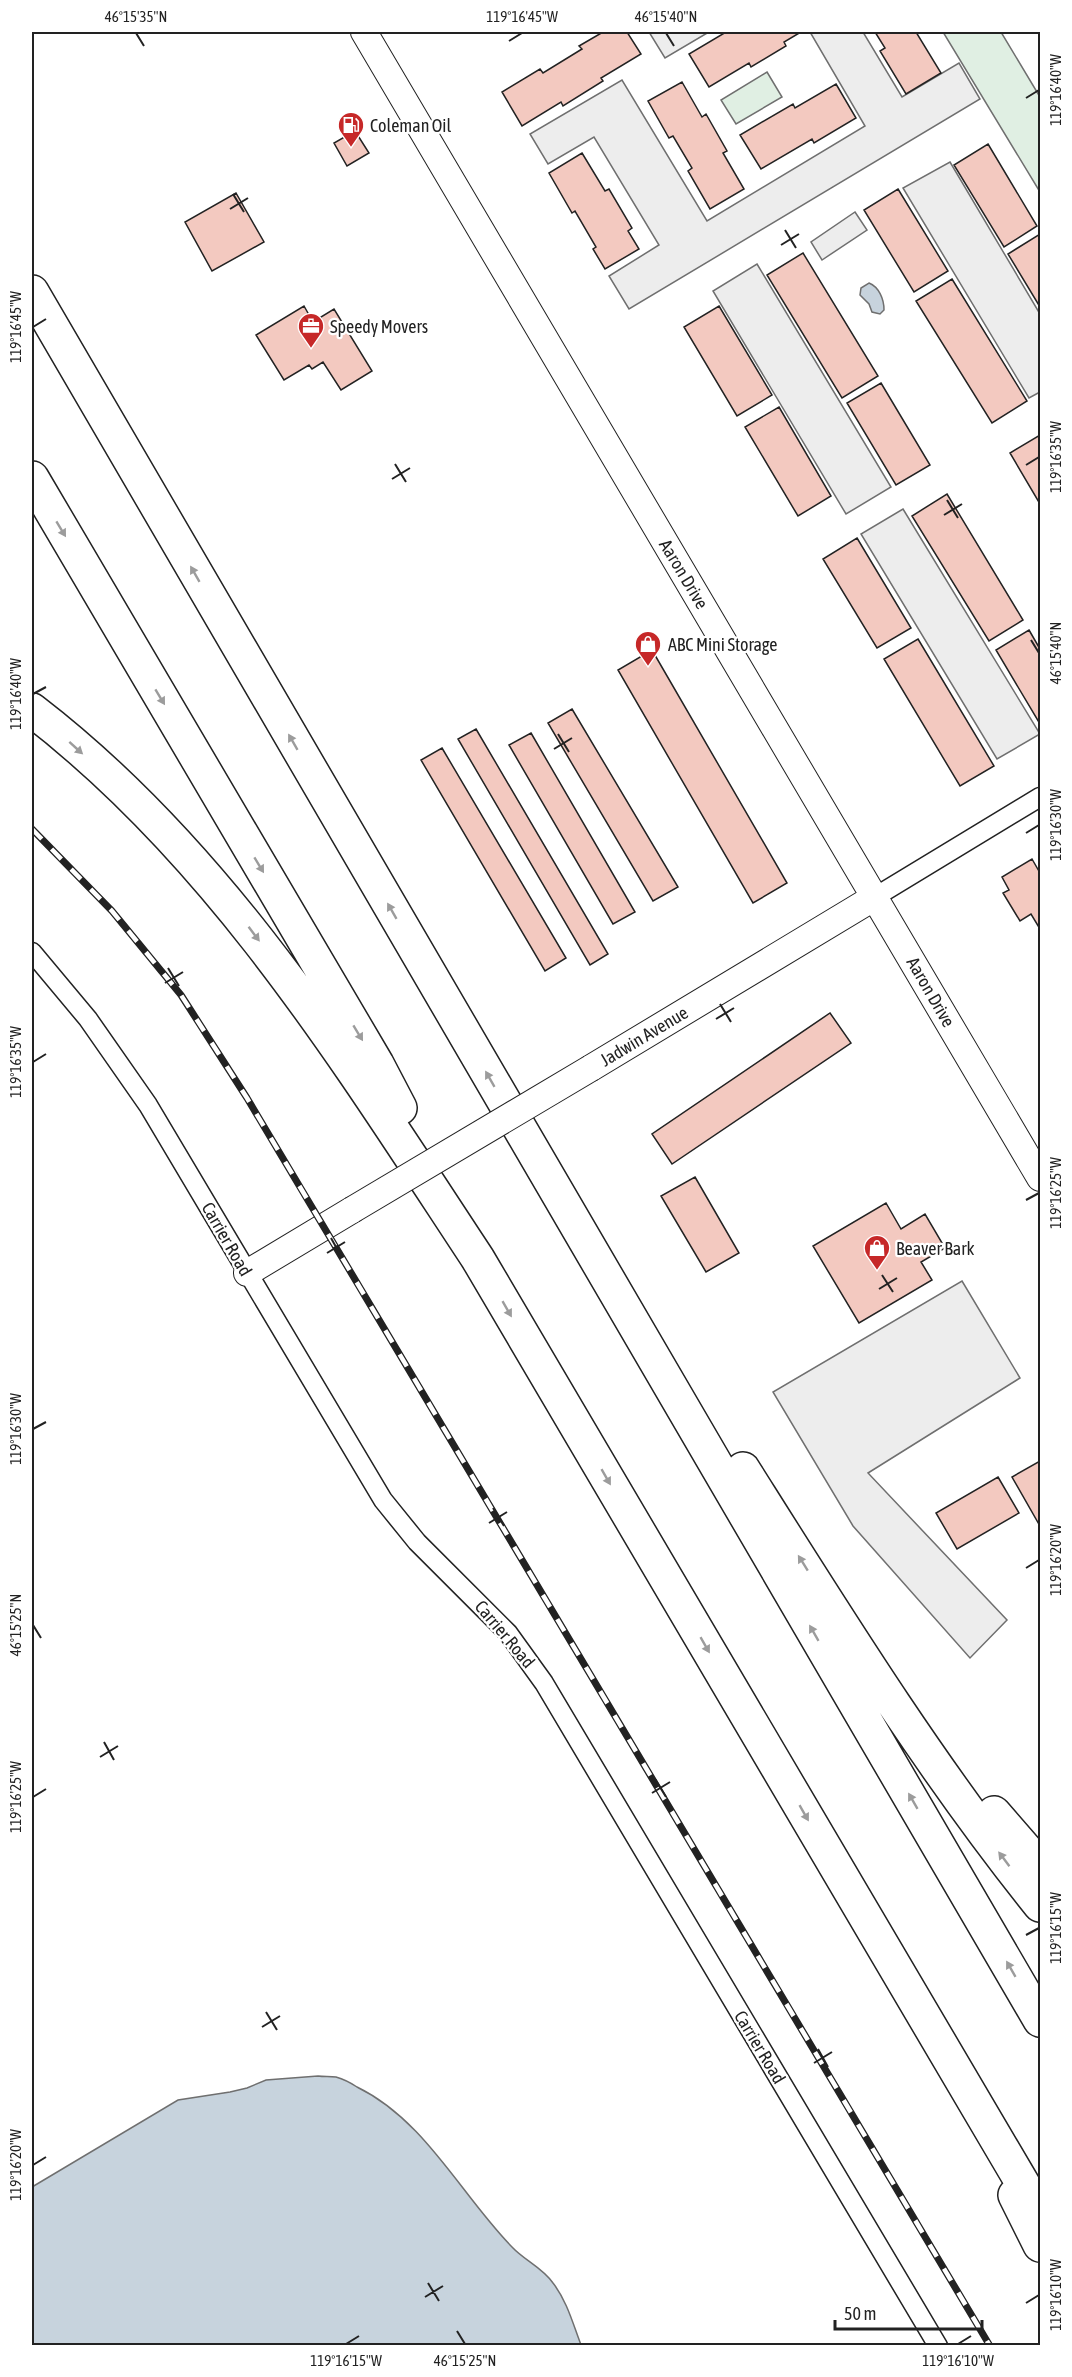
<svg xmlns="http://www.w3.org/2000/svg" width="1072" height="2377" font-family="'Asap Condensed',sans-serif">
  <rect width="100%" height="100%" fill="#fff"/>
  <path fill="#e0efe3" stroke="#6f6f6f" stroke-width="1.5" d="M943 32H1001L1040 97V192Z
    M767 72 782 97 736 124 721 100Z"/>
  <path fill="#ededed" stroke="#6f6f6f" stroke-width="1.5" d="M649 32H709L665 58Z
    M810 32H863L902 97 959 63 980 99 629 309 609 276 659 245 594 137 548 164 530 134 622 80 707 221 865 126Z
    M950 162 1040 314V392L1029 398 903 188Z
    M855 212 867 230 822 260 811 242Z
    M757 264 891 487 846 514 713 291Z
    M903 509 1040 734 997 759 861 534Z
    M962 1281 1020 1378 868 1473 1007 1620 970 1658 853 1526 773 1392Z"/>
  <path fill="#c7d3dd" stroke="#6f6f6f" stroke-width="1.5" d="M869 283C879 287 884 299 884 310L880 314 872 312 869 304 860 295 861 288Z
    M318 2076C324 2077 330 2076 336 2077 343 2079 351 2083 357 2087 425 2120 461 2195 512 2247 525 2261 542 2267 553 2283 567 2301 573 2324 581 2345H32V2187L178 2100 230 2092 247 2088 266 2080Z"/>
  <path fill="#f3c9c0" stroke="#222" stroke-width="1.5" d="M603 32H627L641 54 601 78 603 81 563 106 561 102 522 126 502 92 540 69 543 73 582 49 579 46Z
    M726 32 732 33 735 32H801L784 42 786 46 751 67 749 63 709 87 689 54Z
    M875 32H916L941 73 906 94 880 51 885 48Z
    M682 82 702 117 706 114 727 151 723 153 744 189 710 209 688 171 692 168 673 136 669 138 648 101Z
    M836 84 856 118 814 143 812 139 761 169 740 135 793 104 795 108Z
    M355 131 369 153 347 166 334 143Z
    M988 144 1037 226 1004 247 954 165Z
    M582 153 605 191 609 189 632 228 628 231 639 249 605 269 593 249 596 247 575 211 572 213 549 173Z
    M898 189 948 271 914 292 864 210Z
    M236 193 264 242 212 271 185 222Z
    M1040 234V307L1008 254Z
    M803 253 878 376 842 398 767 275Z
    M952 279 1027 401 992 423 916 301Z
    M304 306 313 322 334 309 372 371 341 390 323 362 312 369 309 365 284 380 256 335Z
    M719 306 772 395 737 416 684 327Z
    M881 383 930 465 896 485 847 403Z
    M779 407 831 496 798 516 745 427Z
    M1040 435V504L1010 453Z
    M947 494 1023 620 989 641 912 516Z
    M857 538 911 628 877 648 823 559Z
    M1029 630 1040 649V724L996 650Z
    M918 639 994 766 960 786 884 659Z
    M652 650 787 883 753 903 618 670Z
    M572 709 678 887 653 901 548 723Z
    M476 729 608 954 590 965 458 739Z
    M531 733 635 912 613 924 509 745Z
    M442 748 566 958 545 971 421 760Z
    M1032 859 1040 873V929L1031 914 1020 921 1003 893 1009 890 1002 877Z
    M830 1013 851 1043 672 1164 652 1134Z
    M695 1177 739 1253 706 1272 661 1196Z
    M886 1203 901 1229 925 1214 945 1248 921 1262 932 1280 859 1323 813 1246Z
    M1040 1461V1526L1012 1477Z
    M998 1477 1019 1513 957 1549 936 1513Z"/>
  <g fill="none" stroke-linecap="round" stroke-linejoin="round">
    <g stroke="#222" stroke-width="21">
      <path id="street" d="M875 897 1040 797
        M32 952 88 1019 148 1105 383 1500 417 1542 508 1633 544 1683 938 2346"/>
    </g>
    <g stroke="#222" stroke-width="28">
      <path id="secondary" d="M364 32 1040 1178
        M591 1068 875 897
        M247 1273 352 1210"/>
    </g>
    <g stroke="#222" stroke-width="36">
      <path id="highway" d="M32 292 1040 2020
        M32 478 377 1064 400 1108
        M32 710C221 855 348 1062 478 1259L1040 2213
        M743 1469C837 1618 930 1768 1040 1905
        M994 1813 1040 1866
        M1015 2195 1040 2245"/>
    </g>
    <use href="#street" stroke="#fff" stroke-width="18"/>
    <use href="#secondary" stroke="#fff" stroke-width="26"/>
    <use href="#highway" stroke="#fff" stroke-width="33"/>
    <g stroke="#222" stroke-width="7">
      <path id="rail" d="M32 829 112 911 181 995 247 1098 990 2346"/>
    </g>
    <use href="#rail" stroke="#fff" stroke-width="4.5" stroke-dasharray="14" stroke-linecap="butt"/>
    <g stroke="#222" stroke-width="28" stroke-linecap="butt">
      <path id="secondary-bridge" d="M352 1210 591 1068"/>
    </g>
    <use href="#secondary-bridge" stroke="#fff" stroke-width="26"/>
  </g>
  <defs><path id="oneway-solid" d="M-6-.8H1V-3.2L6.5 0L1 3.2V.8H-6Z" transform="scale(1.5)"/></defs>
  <g fill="#9c9c9c">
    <use href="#oneway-solid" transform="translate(61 529) rotate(59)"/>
    <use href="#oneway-solid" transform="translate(195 574) rotate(-120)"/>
    <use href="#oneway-solid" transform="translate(160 697) rotate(59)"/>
    <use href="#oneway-solid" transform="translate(293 742) rotate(-120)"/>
    <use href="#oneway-solid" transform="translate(76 748) rotate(42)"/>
    <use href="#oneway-solid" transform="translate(259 865) rotate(59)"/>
    <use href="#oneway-solid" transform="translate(392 911) rotate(-120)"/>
    <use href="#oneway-solid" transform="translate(254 934) rotate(53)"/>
    <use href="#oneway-solid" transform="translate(358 1033) rotate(59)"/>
    <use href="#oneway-solid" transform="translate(490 1079) rotate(-120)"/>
    <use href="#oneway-solid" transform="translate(507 1309) rotate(60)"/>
    <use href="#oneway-solid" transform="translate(606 1477) rotate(60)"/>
    <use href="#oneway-solid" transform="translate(803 1563) rotate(-122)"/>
    <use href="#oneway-solid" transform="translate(814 1633) rotate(-120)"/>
    <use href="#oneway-solid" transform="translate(705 1645) rotate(60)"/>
    <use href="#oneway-solid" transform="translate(913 1801) rotate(-120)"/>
    <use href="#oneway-solid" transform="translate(804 1813) rotate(60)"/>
    <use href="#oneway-solid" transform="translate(1004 1859) rotate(-127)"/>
    <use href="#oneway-solid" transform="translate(1011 1969) rotate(-120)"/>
  </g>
  <path fill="none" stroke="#222" stroke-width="2" d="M136 33 144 46M666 33 674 46M509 41 522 33M1026 98 1039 90M233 194 244 212M230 209 248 198M785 230 796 248M781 245 799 234M33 327 46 319M395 464 406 482M1026 465 1039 457M392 479 410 468M947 500 958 518M944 515 962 504M1031 640 1039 653M33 694 46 687M558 734 569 752M554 749 572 738M1026 833 1039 825M168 968 179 986M165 983 183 972M720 1004 731 1022M716 1019 734 1008M33 1062 46 1054M1026 1200 1039 1193M331 1238 341 1256M327 1253 345 1242M882 1275 893 1292M879 1289 897 1278M33 1429 46 1422M493 1508 504 1526M489 1523 507 1512M1026 1568 1039 1560M33 1625 41 1638M104 1742 114 1760M100 1757 118 1746M655 1779 666 1797M652 1793 670 1782M33 1797 46 1789M1026 1935 1039 1928M266 2012 277 2030M262 2027 280 2016M818 2049 828 2067M814 2063 832 2052M33 2165 46 2157M428 2283 439 2301M425 2297 443 2286M1026 2303 1039 2295M457 2331 465 2344M346 2344 359 2336M958 2344 971 2336"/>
  <defs>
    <g id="fuel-pin" transform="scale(1.35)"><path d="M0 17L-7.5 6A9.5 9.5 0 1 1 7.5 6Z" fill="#c62828" stroke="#fff"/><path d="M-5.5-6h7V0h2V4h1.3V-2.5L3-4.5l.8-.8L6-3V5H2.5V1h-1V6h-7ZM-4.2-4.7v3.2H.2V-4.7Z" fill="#fff"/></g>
    <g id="office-pin" transform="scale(1.35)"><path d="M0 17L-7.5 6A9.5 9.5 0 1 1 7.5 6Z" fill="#c62828" stroke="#fff"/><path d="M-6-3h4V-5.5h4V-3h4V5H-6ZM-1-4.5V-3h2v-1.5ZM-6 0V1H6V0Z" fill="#fff"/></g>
    <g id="shop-pin" transform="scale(1.35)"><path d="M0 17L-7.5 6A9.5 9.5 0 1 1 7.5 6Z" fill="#c62828" stroke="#fff"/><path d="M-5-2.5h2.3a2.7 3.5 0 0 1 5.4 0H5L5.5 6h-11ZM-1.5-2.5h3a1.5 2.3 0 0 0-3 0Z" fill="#fff"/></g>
  </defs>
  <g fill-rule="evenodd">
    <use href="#fuel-pin" x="351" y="125"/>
    <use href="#office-pin" x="311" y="326"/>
    <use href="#shop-pin" x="648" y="644"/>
    <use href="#shop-pin" x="877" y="1248"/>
  </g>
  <g text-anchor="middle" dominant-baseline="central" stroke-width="4.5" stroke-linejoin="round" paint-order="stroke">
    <g font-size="18" fill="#222" stroke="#fff" text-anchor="start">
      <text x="370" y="125">Coleman Oil</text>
      <text x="330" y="326">Speedy Movers</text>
      <text x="668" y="644">ABC Mini Storage</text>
      <text x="896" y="1248">Beaver Bark</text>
    </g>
    <g font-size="18" fill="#222" stroke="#fff">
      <text transform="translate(684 574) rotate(59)">Aaron Drive</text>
      <text transform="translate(931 992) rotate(60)">Aaron Drive</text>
      <text transform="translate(644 1036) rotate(-31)">Jadwin Avenue</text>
      <text transform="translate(227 1239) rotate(60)">Carrier Road</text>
      <text transform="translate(505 1634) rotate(50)">Carrier Road</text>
      <text transform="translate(760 2047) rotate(59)">Carrier Road</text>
    </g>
  </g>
  <rect width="1072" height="2377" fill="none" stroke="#ffffff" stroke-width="66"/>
  <path d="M835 2320v9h147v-9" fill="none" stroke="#222222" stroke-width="3"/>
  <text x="844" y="2320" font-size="18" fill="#222222" stroke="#ffffff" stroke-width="4.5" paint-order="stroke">50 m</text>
  <rect x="33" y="33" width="1006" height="2311" fill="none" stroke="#222" stroke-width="2"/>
  <g font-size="15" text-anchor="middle" fill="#222">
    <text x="136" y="22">46°15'35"N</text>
    <text x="522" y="22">119°16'45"W</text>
    <text x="666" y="22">46°15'40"N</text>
    <text transform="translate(1056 90) rotate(-90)" y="5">119°16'40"W</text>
    <text transform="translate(16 327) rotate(-90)" y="5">119°16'45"W</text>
    <text transform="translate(1056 457) rotate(-90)" y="5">119°16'35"W</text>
    <text transform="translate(1056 653) rotate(-90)" y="5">46°15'40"N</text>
    <text transform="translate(16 694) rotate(-90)" y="5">119°16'40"W</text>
    <text transform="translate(1056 825) rotate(-90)" y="5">119°16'30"W</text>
    <text transform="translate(16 1062) rotate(-90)" y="5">119°16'35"W</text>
    <text transform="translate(1056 1193) rotate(-90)" y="5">119°16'25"W</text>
    <text transform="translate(16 1429) rotate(-90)" y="5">119°16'30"W</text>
    <text transform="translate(1056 1560) rotate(-90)" y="5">119°16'20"W</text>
    <text transform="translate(16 1625) rotate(-90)" y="5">46°15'25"N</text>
    <text transform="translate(16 1797) rotate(-90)" y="5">119°16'25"W</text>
    <text transform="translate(1056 1928) rotate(-90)" y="5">119°16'15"W</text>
    <text transform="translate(16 2165) rotate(-90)" y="5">119°16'20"W</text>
    <text transform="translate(1056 2295) rotate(-90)" y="5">119°16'10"W</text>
    <text x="346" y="2366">119°16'15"W</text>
    <text x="465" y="2366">46°15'25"N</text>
    <text x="958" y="2366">119°16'10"W</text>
  </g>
</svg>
